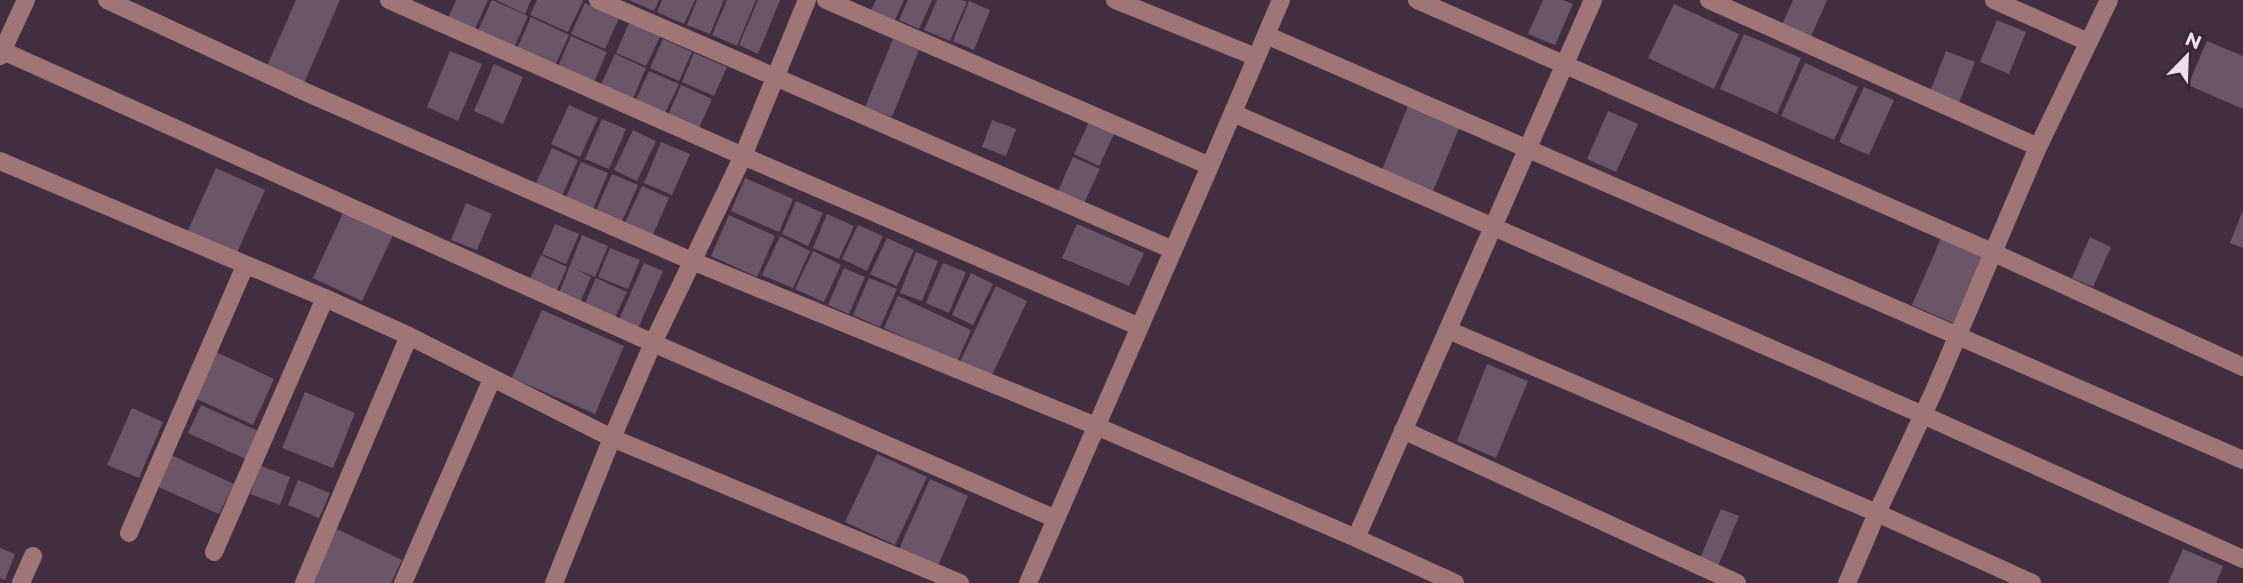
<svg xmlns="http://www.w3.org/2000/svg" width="2243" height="583" font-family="Montserrat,sans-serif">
  <rect width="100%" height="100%" fill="#422e41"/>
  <path fill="#6b5569" d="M296 0H340L304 83 267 66Z
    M456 0H488L473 33 447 21Z
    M492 0 528 16 513 50 477 33Z
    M496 0H531L525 14Z
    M537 0H581L583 1 568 32 530 15Z
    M629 0H659L654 11Z
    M662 0H695L684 24 657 12Z
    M697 0H724L710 34 687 25Z
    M727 0H756L737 46 712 35Z
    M758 0H780L758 54 739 45Z
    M876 0H904L895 20 871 10Z
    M908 0H932L919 29 899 20Z
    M937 0H962L967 2 950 41 924 30Z
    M1543 0H1563L1573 4 1555 45 1528 34Z
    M1793 0H1827L1810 39 1781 27Z
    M969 1 990 10 974 50 953 41Z
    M585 3 619 18 605 49 571 34Z
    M1674 4 1739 34 1714 89 1648 58Z
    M531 17 569 35 554 68 516 51Z
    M1997 20 2026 32 2009 74 1980 62Z
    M629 23 660 37 646 66 616 53Z
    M1744 34 1801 58 1777 114 1720 89Z
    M571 36 607 52 593 84 557 69Z
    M663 39 692 52 679 81 650 68Z
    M893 39 919 50 892 117 865 107Z
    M2207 41 2243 56V109L2188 85Z
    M450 51 482 64 458 121 427 107Z
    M1946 51 1975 62 1959 103 1930 92Z
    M694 53 727 67 714 96 682 82Z
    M615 54 646 68 632 101 600 87Z
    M1805 63 1858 87 1834 140 1781 116Z
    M494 64 523 77 503 124 474 111Z
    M649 71 679 84 664 115 635 102Z
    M681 85 712 99 699 128 668 115Z
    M1864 87 1894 100 1869 155 1839 142Z
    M569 105 598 118 580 157 551 144Z
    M1408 106 1460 126 1433 191 1381 172Z
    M1608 111 1638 124 1616 172 1587 159Z
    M602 119 626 129 609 169 585 159Z
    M992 120 1016 129 1006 156 982 147Z
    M1090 120 1115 132 1099 166 1074 154Z
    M633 130 656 141 637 181 614 170Z
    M661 142 690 154 672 195 644 183Z
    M552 148 578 160 560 200 534 188Z
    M1073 157 1100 169 1084 203 1058 191Z
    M581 162 608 173 591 214 564 202Z
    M216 168 265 190 235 257 186 235Z
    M612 174 638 185 620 226 594 215Z
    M745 178 793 199 779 232 731 211Z
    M642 186 669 198 651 239 623 227Z
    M796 201 823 213 808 246 782 234Z
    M466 203 492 214 477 250 451 240Z
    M2243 210V248L2230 243Z
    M344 211 394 233 362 301 313 278Z
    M827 214 854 226 839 259 813 248Z
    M729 215 775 236 757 277 711 256Z
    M555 224 579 234 566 264 542 254Z
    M1077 224 1144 253 1129 286 1062 258Z
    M858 225 883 236 867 271 842 259Z
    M582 235 608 246 595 277 574 268 591 277 578 307 557 298Z
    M780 236 810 251 793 288 762 275Z
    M1942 236 1983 254 1953 323 1912 305Z
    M2090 237 2111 247 2093 287 2072 278Z
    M887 238 914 250 897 286 870 274Z
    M610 248 640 260 628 289 598 277Z
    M813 251 841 265 824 302 795 289Z
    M916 252 938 261 922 301 900 293Z
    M541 255 567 267 554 297 527 285Z
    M644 263 663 271 636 333 617 324Z
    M943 263 966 272 949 313 926 303Z
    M844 268 865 277 849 314 828 305Z
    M971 273 993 284 973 325 952 315Z
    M596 278 627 292 612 324 582 310Z
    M869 278 897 289 880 327 853 315Z
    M996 286 1027 301 991 377 960 362Z
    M898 296 971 330 957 362 884 328Z
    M542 310 624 346 595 414 512 378Z
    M216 352 274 379 253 425 195 398Z
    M1487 364 1528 381 1496 458 1457 441Z
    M305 392 355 413 333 468 282 448Z
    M201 405 258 431 246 459 188 433Z
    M132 408 163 422 139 478 107 465Z
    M877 454 927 477 895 545 845 522Z
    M171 455 234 484 219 514 156 486Z
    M261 466 290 477 280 505 250 494Z
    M930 479 968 496 938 566 899 549Z
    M298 480 330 493 319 518 288 505Z
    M1721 509 1739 516 1716 571 1698 563Z
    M337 529 402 560 391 583H311Z
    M0 548 15 554 5 580 0 578Z
    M2183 549 2223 566 2216 583H2168Z"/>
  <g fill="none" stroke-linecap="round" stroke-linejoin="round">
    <path stroke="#9f7675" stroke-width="18" d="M107 0 310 94 692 261 1096 426 1356 538 1455 583
      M389 0 743 156 1140 327
      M598 0 1173 250
      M826 0 1210 166
      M1115 0 1256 57
      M1417 0 1992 252 2243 367
      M1709 0 2038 147
      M1994 0 2088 42
      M1266 35 2243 460
      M3 51 653 343 1056 519
      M0 56 26 0
      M1233 113 1923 415 2243 559
      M0 161 325 298 409 336 612 438 960 583
      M1448 330 1877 513 2032 583
      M1403 430 1737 583
      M129 533 245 266
      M1356 538 1593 0
      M214 552 325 298
      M21 583 33 556
      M304 583 409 336
      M403 583 492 379
      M554 583 612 438 653 343 743 156 807 0
      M1028 583 1210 166 1281 0
      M1847 583 1877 513 1934 391 2038 147 2109 0"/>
  </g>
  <g transform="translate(2187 56) rotate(23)" stroke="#372436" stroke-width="5" paint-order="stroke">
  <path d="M0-5L12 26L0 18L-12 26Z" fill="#ebdfea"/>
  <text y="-10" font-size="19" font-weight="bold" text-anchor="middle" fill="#ebdfea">N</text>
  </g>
</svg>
